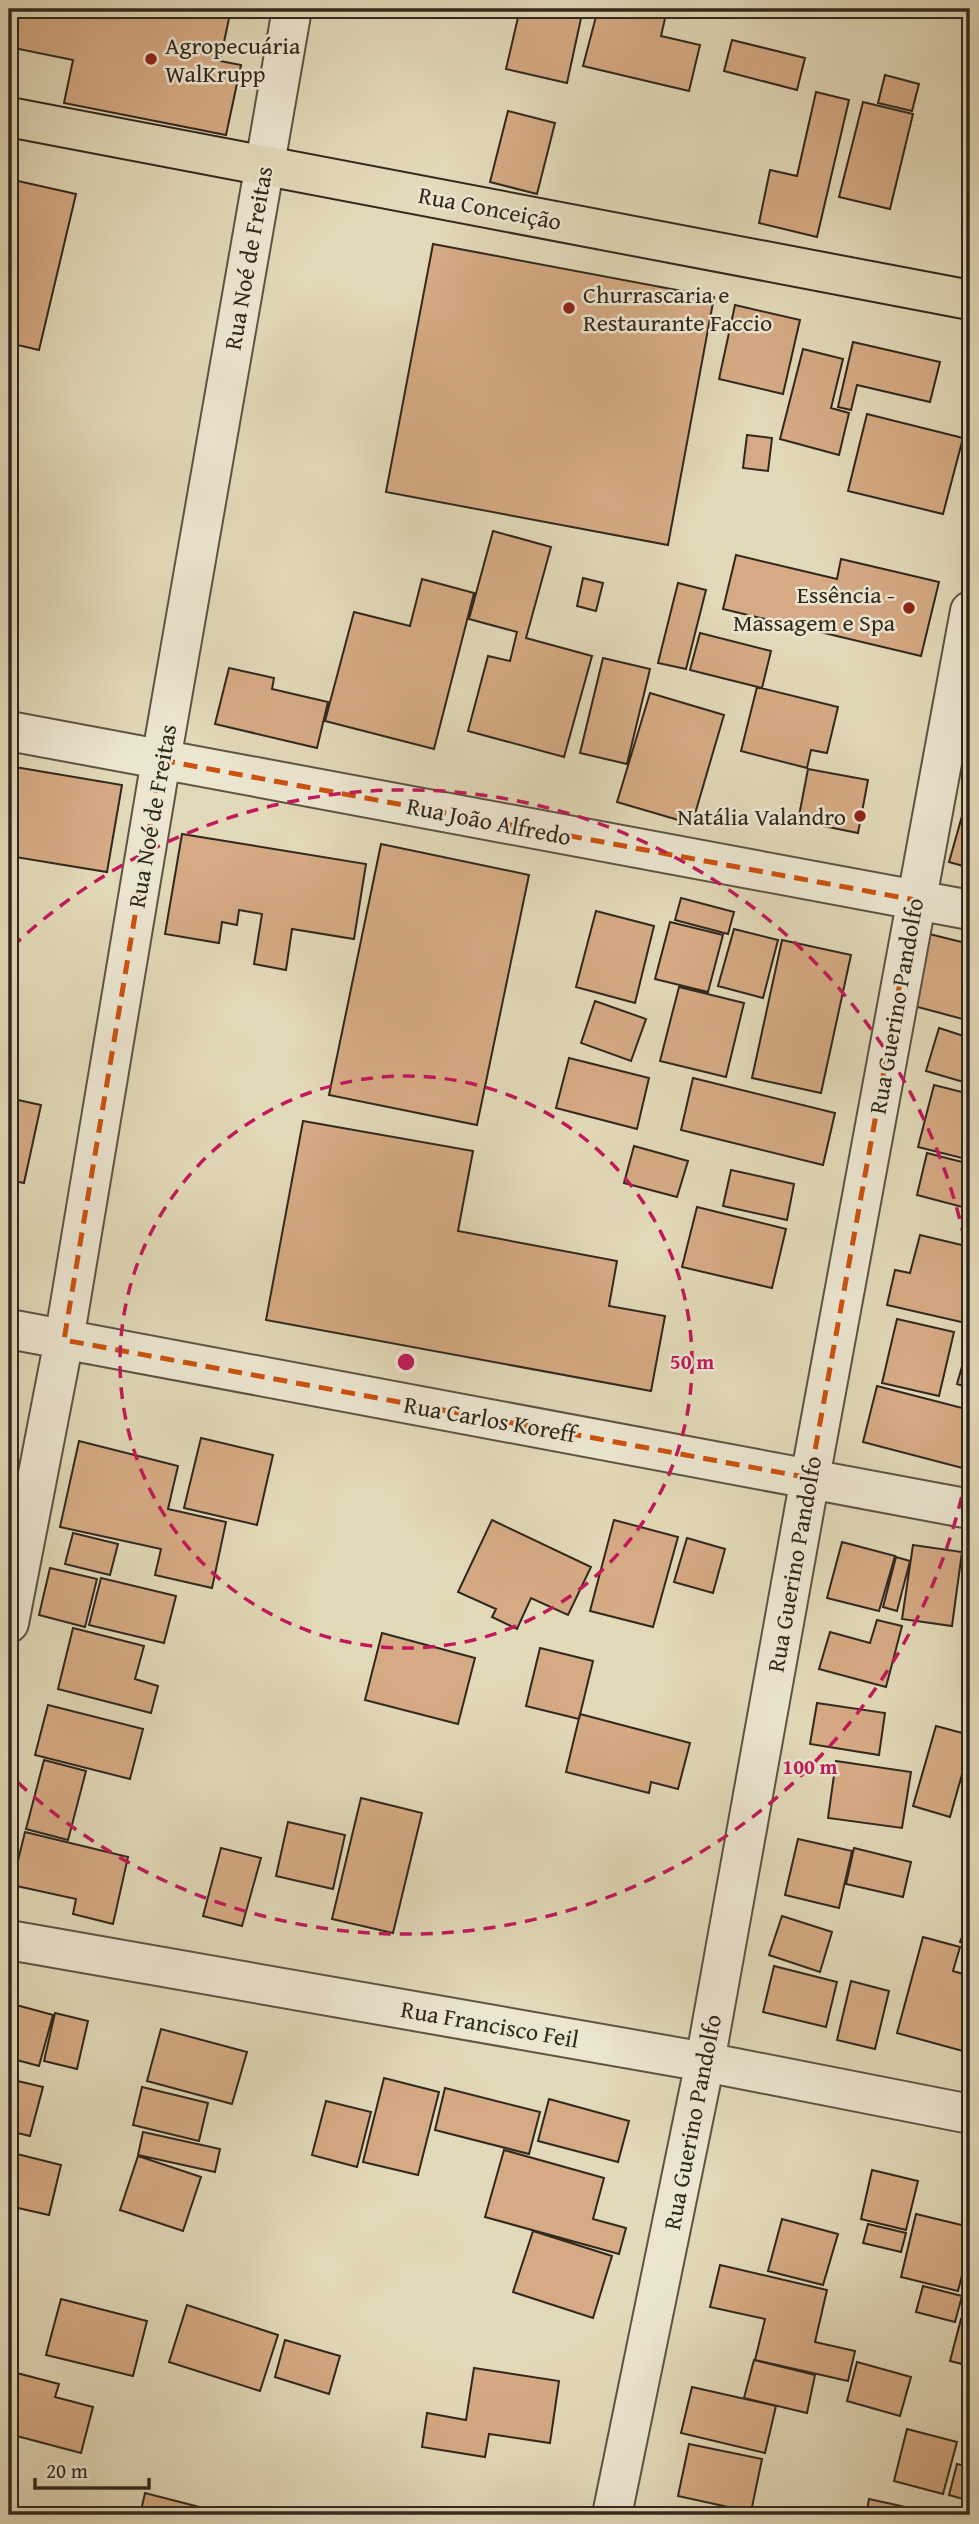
<svg xmlns="http://www.w3.org/2000/svg" width="979" height="2524" font-family="'Gentium Book Plus',serif">
  <rect width="100%" height="100%" fill="#e2d9b8"/>
  <filter id="stains"><feTurbulence type="fractalNoise" baseFrequency=".00286" numOctaves="4"/><feColorMatrix values="0 0 0 0 .2 0 0 0 0 .09 0 0 0 0 .02 0 0 0 .5 -.17"/></filter>
  <radialGradient id="worn" r=".72"><stop offset=".6" stop-color="#630" stop-opacity="0"/><stop offset="1" stop-color="#630" stop-opacity=".3"/></radialGradient>
  <path fill="#d5aa84" stroke="#31281e" stroke-width="2" d="M9 9H231L220 61 241 65 226 135 64 103 73 60 9 47Z
    M520 9H583L567 83 506 69Z
    M598 9 667 10 661 36 700 45 689 91 583 66Z
    M732 40 805 58 797 90 724 71Z
    M885 75 919 84 912 111 878 103Z
    M816 92 849 100 817 237 759 223 770 170 797 176Z
    M863 102 913 114 890 209 839 197Z
    M508 111 555 123 537 194 490 182Z
    M9 179 76 194 39 350 9 343Z
    M433 244 714 297 668 545 386 492Z
    M735 305 800 320 783 394 719 379Z
    M853 342 940 362 930 402 857 385 851 410 838 407Z
    M803 349 843 359 831 408 849 413 839 455 780 439Z
    M867 414 963 438 943 514 848 491Z
    M747 435 772 438 768 471 743 468Z
    M493 531 551 547 526 638 592 656 564 757 468 731 488 656 510 661 517 632 469 619Z
    M736 555 837 579 841 559 939 582 921 656 723 609Z
    M583 578 603 583 596 611 577 606Z
    M422 579 474 593 434 749 325 721 354 612 410 626Z
    M678 583 706 590 686 669 658 663Z
    M700 633 771 651 762 688 690 670Z
    M603 658 650 669 627 764 580 753Z
    M229 668 274 678 272 689 328 702 317 748 215 724Z
    M757 687 838 707 827 753 811 750 807 768 741 751Z
    M650 693 724 715 692 824 617 802Z
    M9 766 122 785 107 872 9 856Z
    M808 769 868 780 858 833 798 821Z
    M964 809 970 811V868L949 862Z
    M182 834 366 864 354 939 292 929 286 970 254 964 262 914 239 910 237 925 222 922 219 943 165 934Z
    M381 844 529 875 477 1125 329 1095Z
    M681 898 734 912 728 934 675 920Z
    M596 911 654 926 635 1003 576 987Z
    M670 922 723 935 708 992 655 979Z
    M734 929 778 940 763 998 718 986Z
    M921 932 970 944V1021L903 1003Z
    M782 940 851 955 821 1093 752 1078Z
    M679 987 744 1003 726 1077 660 1061Z
    M595 1001 646 1019 631 1061 581 1043Z
    M939 1028 970 1038V1084L926 1071Z
    M569 1058 649 1078 637 1129 556 1108Z
    M693 1078 835 1113 823 1165 681 1130Z
    M934 1085 970 1094V1160L918 1147Z
    M9 1098 41 1105 24 1183 9 1180Z
    M303 1121 473 1151 458 1231 617 1261 609 1306 665 1316 651 1391 266 1320Z
    M634 1146 688 1161 677 1197 624 1183Z
    M927 1153 970 1164V1209L917 1195Z
    M731 1170 794 1184 787 1220 723 1206Z
    M697 1207 786 1229 772 1288 682 1267Z
    M920 1235 970 1247V1324L887 1305 895 1270 910 1273Z
    M897 1319 954 1332 939 1396 882 1383Z
    M970 1338V1388L957 1384Z
    M877 1386 970 1410V1470L863 1442Z
    M201 1438 273 1455 257 1525 184 1508Z
    M79 1441 178 1466 168 1509 226 1522 212 1588 155 1575 161 1549 60 1527Z
    M492 1520 591 1567 568 1615 531 1598 517 1629 492 1617 496 1609 458 1592Z
    M614 1520 678 1537 653 1627 590 1611Z
    M73 1533 118 1544 110 1575 65 1564Z
    M687 1538 725 1549 713 1593 674 1582Z
    M842 1542 895 1556 879 1611 827 1598Z
    M913 1545 962 1552 952 1626 902 1619Z
    M896 1557 910 1561 897 1611 883 1607Z
    M50 1568 97 1579 85 1627 39 1615Z
    M101 1578 176 1596 164 1643 89 1625Z
    M877 1620 902 1626 886 1687 819 1669 830 1632 870 1643Z
    M73 1628 144 1646 135 1679 158 1686 151 1713 58 1689Z
    M382 1633 475 1658 458 1724 365 1700Z
    M540 1648 593 1661 579 1719 526 1706Z
    M970 1692V1714L965 1713Z
    M817 1703 885 1713 879 1755 810 1744Z
    M48 1705 143 1729 130 1779 35 1755Z
    M580 1714 690 1743 678 1789 651 1782 649 1793 566 1772Z
    M936 1726 970 1735V1746L950 1817 913 1806Z
    M44 1760 86 1771 68 1840 26 1829Z
    M836 1761 911 1772 902 1828 828 1818Z
    M361 1798 422 1813 393 1933 332 1919Z
    M288 1822 345 1835 333 1889 276 1876Z
    M25 1832 128 1857 113 1924 73 1914 76 1899 12 1885Z
    M798 1839 852 1851 839 1908 785 1895Z
    M221 1848 261 1858 242 1926 203 1916Z
    M854 1848 911 1862 903 1897 846 1884Z
    M782 1916 832 1932 820 1972 769 1955Z
    M970 1918V1946L960 1942Z
    M923 1937 960 1947 953 1971 970 1976V2053L897 2033Z
    M774 1966 837 1982 826 2027 763 2012Z
    M851 1981 889 1991 875 2049 837 2040Z
    M9 2003 53 2015 39 2066 9 2058Z
    M55 2013 88 2021 77 2069 44 2061Z
    M161 2029 247 2052 232 2104 147 2081Z
    M384 2078 439 2092 418 2175 363 2162Z
    M9 2079 43 2087 30 2136 9 2131Z
    M142 2087 208 2103 199 2141 133 2125Z
    M445 2088 540 2112 529 2154 435 2130Z
    M549 2099 629 2121 618 2162 538 2141Z
    M326 2101 371 2112 357 2167 312 2155Z
    M143 2132 220 2149 215 2172 138 2155Z
    M504 2150 604 2178 593 2219 626 2228 619 2254 485 2217Z
    M9 2152 61 2165 49 2215 9 2206Z
    M138 2156 201 2177 183 2231 120 2210Z
    M872 2170 918 2181 906 2230 861 2219Z
    M916 2214 970 2227V2244L958 2291 901 2277Z
    M782 2219 838 2234 823 2285 768 2271Z
    M868 2224 906 2233 901 2252 863 2243Z
    M533 2231 612 2256 593 2318 513 2292Z
    M720 2265 827 2290 815 2342 855 2351 848 2381 755 2360 765 2319 710 2307Z
    M923 2286 962 2296 955 2322 916 2312Z
    M61 2299 147 2321 133 2376 46 2355Z
    M187 2305 278 2335 260 2391 169 2362Z
    M961 2319 970 2321V2366L950 2361Z
    M285 2340 340 2356 329 2394 275 2377Z
    M754 2360 815 2375 807 2413 744 2398Z
    M857 2362 911 2377 900 2416 847 2401Z
    M474 2368 559 2381 550 2443 489 2434 485 2457 422 2447 427 2413 466 2420Z
    M9 2371 59 2384 55 2397 93 2407 81 2453 9 2434Z
    M692 2387 776 2406 765 2453 681 2433Z
    M907 2429 957 2442 943 2494 894 2481Z
    M689 2444 762 2459 751 2512 678 2496Z
    M957 2464 970 2467V2501L949 2495Z
    M145 2493 207 2509 205 2515H140Z
    M869 2499 942 2515H866Z
    M722 2509 758 2514V2515H722Z"/>
  <g fill="none" stroke-linecap="round" stroke-linejoin="round">
    <g stroke="#5d5444" stroke-width="42">
      <path id="minor" d="M9 731 970 910
        M9 1329 970 1509
        M9 1623 64 1340 161 760 292 9
        M9 1940 705 2062 970 2114
        M612 2515 705 2062 810 1478 970 611"/>
    </g>
    <g stroke="#31281e" stroke-width="42">
      <path id="major" d="M9 117 970 300"/>
    </g>
    <use href="#minor" stroke="#ece6d1" stroke-width="38"/>
    <use href="#major" stroke="#e2d9b8" stroke-width="38"/>
  </g>
  <path fill="none" stroke="#cd520f" stroke-width="5" stroke-dasharray="14 9" stroke-linejoin="round" d="M161 760 915 900 810 1478 64 1340Z"/>
  <g fill="none" stroke="#c2185b" stroke-width="3.5" stroke-dasharray="12 9">
    <circle cx="406" cy="1362" r="286"/>
    <path d="M970 1456A572 572 0 0 1 12 1777M12 947A572 572 0 0 1 970 1268"/>
  </g>
  <g fill="#8f2418" stroke="#ece6d1" stroke-width="2.5">
    <circle cx="151" cy="59" r="7"/>
    <circle cx="569" cy="308" r="7"/>
    <circle cx="909" cy="608" r="7"/>
    <circle cx="860" cy="816" r="7"/>
  </g>
  <g text-anchor="middle" dominant-baseline="central" stroke-width="5" stroke-linejoin="round" paint-order="stroke">
    <g font-size="24" fill="#31281e" stroke="#ece6d1" text-anchor="start">
      <text x="165" y="45">Agropecuária<tspan x="165" dy="28">WalKrupp</tspan></text>
      <text x="583" y="294">Churrascaria e<tspan x="583" dy="28">Restaurante Faccio</tspan></text>
      <text x="895" y="594" text-anchor="end">Essência -<tspan x="895" dy="28">Massagem e Spa</tspan></text>
      <text x="846" y="816" text-anchor="end">Natália Valandro</text>
    </g>
    <g font-size="24" fill="#31281e" stroke="#ece6d1">
      <text transform="translate(490 208) rotate(11)">Rua Conceição</text>
      <text transform="translate(248 258) rotate(-80)">Rua Noé de Freitas</text>
      <text transform="translate(152 816) rotate(-80)">Rua Noé de Freitas</text>
      <text transform="translate(489 821) rotate(11)">Rua João Alfredo</text>
      <text transform="translate(896 1006) rotate(-80)">Rua Guerino Pandolfo</text>
      <text transform="translate(490 1419) rotate(10)">Rua Carlos Koreff</text>
      <text transform="translate(794 1564) rotate(-80)">Rua Guerino Pandolfo</text>
      <text transform="translate(490 2024) rotate(10)">Rua Francisco Feil</text>
      <text transform="translate(692 2122) rotate(-79)">Rua Guerino Pandolfo</text>
    </g>
  </g>
  <circle cx="406" cy="1362" r="10" fill="#c2185b" stroke="#ece6d1" stroke-width="3.5"/>
  <g font-size="21" text-anchor="middle" font-weight="bold" fill="#c2185b" stroke="#ece6d1" stroke-width="5" stroke-linejoin="round" paint-order="stroke">
    <text x="692" y="1369">50 m</text>
    <text x="810" y="1774">100 m</text>
  </g>
  <rect width="979" height="2524" fill="none" stroke="#e2d9b8" stroke-width="35"/>
  <rect x="10" y="10" width="958" height="2503" fill="none" stroke="#31281e" stroke-width="3.5"/>
  <rect x="18" y="18" width="944" height="2489" fill="none" stroke="#31281e" stroke-width="2"/>
  <path d="M35 2478v10h114v-10" fill="none" stroke="#31281e" stroke-width="3.5"/>
  <text x="46" y="2478" font-size="21" fill="#31281e" stroke="#ece6d1" stroke-width="5" paint-order="stroke">20 m</text>
  <rect width="100%" height="100%" filter="url(#stains)"/>
  <rect width="100%" height="100%" fill="url(#worn)"/>
</svg>
